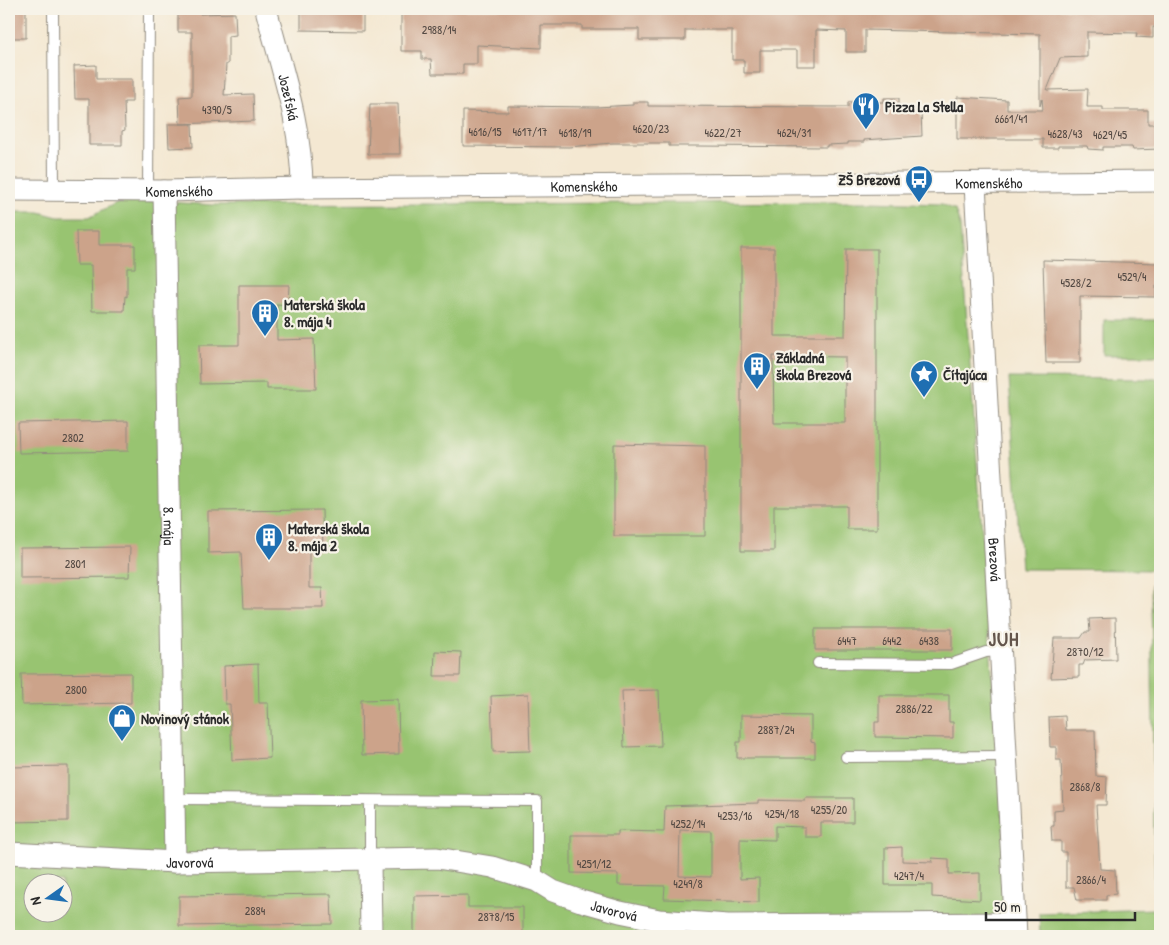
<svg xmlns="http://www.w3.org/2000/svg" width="1169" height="945" font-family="'Patrick Hand',sans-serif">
  <rect width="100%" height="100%" fill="#f7f3e8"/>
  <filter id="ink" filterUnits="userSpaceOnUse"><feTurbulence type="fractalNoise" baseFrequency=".02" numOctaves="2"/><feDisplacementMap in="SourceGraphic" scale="10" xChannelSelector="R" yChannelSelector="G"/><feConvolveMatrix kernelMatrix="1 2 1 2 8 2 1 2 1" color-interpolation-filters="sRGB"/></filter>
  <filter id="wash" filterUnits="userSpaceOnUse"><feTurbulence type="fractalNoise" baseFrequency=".0096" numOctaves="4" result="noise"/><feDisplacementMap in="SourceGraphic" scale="20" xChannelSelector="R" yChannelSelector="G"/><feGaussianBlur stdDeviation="1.12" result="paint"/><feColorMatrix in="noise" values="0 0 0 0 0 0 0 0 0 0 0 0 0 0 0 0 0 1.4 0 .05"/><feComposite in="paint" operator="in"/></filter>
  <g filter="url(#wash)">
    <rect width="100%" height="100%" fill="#f4e8d2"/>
    <path fill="#98c471" stroke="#62784e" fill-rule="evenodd" d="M124 199 214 205 868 202 942 204 955 210 960 225 1011 936H9V212H39L58 217H89ZM32 882H62V912H32Z
      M1104 320H1160V355H1104Z
      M1009 378 1160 379V570L1021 569Z
      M1151 585H1160V936H1040L1039 913 1155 909Z"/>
    <g id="blocks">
      <path fill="#cca38a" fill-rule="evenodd" d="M9 9H26V38H9Z
        M178 9H200V14L235 13 236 35 228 36V64H226L224 95 253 94 254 121 180 124 179 97 192 96V32H178Z
        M301 9H363V31L301 30Z
        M401 9H1160V27H1153V38L1136 37 1137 33 1087 32V57L1060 58 1047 90 1088 89 1087 107H1103V110H1148V124H1160V149L1133 150 1132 147H1103V150L1088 149 1087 146H1058V148H1043V139H957V97L1007 100V110H1043L1042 99 1040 106V34L865 30V52H846V31L816 30V66H797V50H760V73H744V60H732V30H685V40H639V29H582V25H541V48L477 45V64H463V74H432L431 59H422V51H401Z
        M96 65V79H132V102H124L125 130 122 131V145H89V99H75L74 66Z
        M884 98H899V111L921 112 922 136 864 140V142H848V144L827 145V147L697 146H669V143H612L569 147 463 146V111L508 112V106L597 107 633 105V102H648V106L848 107V102H884Z
        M370 104H398L400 154H368Z
        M168 124H192L193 147 169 148Z
        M76 231H99V245H135V268H127V297L125 296 124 311H92L91 265H77Z
        M741 248H774V336H845L846 249H877V529H847V506H774V551H741ZM773 356 845 357V423H774Z
        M1043 260 1160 263V286H1156V297L1080 296V363H1046Z
        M239 285H289L288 305 277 304V340L314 339 316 389H267V383L200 384 199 345H239Z
        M128 421V451L19 453 18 423Z
        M614 444 705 446V536H614Z
        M322 510 323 551H309V588H322L323 608H244L241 552 208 553V511Z
        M130 547 129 577 20 578V548Z
        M1115 618 1116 659 1085 660 1083 665H1079V677L1051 678 1054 638H1081L1085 632H1090L1089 619Z
        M815 629H952V650H815Z
        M435 651 461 652 460 676H434Z
        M258 664 259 703H268L270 758 232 760 230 704H225L224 666Z
        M131 673V703L22 705 21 674Z
        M659 690 661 746 624 747 622 691Z
        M528 694 530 751 493 752 491 696Z
        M879 695H949V722H953V738L875 737V722H879Z
        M398 699 399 754 362 755 361 700Z
        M741 715 811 716V742L815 743V758H737V742H741Z
        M1065 716 1066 730H1095L1096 776 1107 777 1106 805H1096L1100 869 1115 870 1116 894 1106 895V900H1077L1074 887H1066V852H1061V841H1052L1051 826H1054V810L1063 809 1061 760H1056V747H1050L1049 717Z
        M68 766V821L9 822V767Z
        M805 798H853V822H821V837H805V827L775 826V840L740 839V879L759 878V902L664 899 665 886 618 885V874L571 873V835H618V831L664 832 665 806 758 803V800L805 801ZM680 830 711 831V877L679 876Z
        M902 847V861L933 862 932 858 949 859V874L980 873V900L932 897V885H885V848Z
        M331 894 332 924 179 926V896Z
        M468 895V907H523V936H468L469 933H414V896Z"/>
    </g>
  </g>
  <g filter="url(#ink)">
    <use href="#blocks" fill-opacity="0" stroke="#908a7e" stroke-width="1"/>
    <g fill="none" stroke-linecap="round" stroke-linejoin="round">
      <g stroke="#908a7e" stroke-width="12">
        <path id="service" d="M53 9 54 190
          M148 191 149 9
          M818 663 951 664 986 652 1000 651
          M846 757 1006 756
          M174 799 537 801V881
          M370 801V860"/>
      </g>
      <g stroke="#908a7e" stroke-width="23">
        <g id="minor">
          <path id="s1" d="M266 9C281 67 302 127 302 188"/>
          <path id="s2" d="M975 184 1016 936"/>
          <path id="s3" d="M9 190 164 191 302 188 1160 181"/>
          <path id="s4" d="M164 191 175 862"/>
          <path id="s5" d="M9 853 175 862 437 858 492 867 537 881 553 891 581 901 620 912 659 920 728 925 1015 923"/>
          <path d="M370 860 371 936"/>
        </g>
      </g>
      <use href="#service" stroke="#fff" stroke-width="10"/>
      <use href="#minor" stroke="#fff" stroke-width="21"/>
    </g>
  </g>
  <defs>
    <g id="restaurant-pin" transform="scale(1.4375)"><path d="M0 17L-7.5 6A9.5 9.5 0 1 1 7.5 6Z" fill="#1f6fb2" stroke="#f7f3e8"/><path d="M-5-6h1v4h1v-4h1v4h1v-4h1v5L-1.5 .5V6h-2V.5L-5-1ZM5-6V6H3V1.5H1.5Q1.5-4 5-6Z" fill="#fff"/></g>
    <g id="bus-pin" transform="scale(1.4375)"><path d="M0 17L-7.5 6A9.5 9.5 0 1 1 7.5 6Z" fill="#1f6fb2" stroke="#f7f3e8"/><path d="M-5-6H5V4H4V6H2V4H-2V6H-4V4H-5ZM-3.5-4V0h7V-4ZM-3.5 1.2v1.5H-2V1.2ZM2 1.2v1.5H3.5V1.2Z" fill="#fff"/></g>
    <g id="building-pin" transform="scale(1.4375)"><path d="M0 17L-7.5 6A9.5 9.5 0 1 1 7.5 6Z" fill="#1f6fb2" stroke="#f7f3e8"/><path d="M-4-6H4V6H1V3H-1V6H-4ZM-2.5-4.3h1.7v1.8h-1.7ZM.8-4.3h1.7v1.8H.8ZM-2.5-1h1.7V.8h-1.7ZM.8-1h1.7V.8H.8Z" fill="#fff"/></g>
    <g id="sight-pin" transform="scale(1.4375)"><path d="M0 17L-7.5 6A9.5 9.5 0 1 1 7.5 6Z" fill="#1f6fb2" stroke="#f7f3e8"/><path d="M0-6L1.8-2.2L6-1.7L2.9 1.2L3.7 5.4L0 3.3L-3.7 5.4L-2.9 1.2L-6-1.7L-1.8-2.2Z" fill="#fff"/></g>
    <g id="shop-pin" transform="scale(1.4375)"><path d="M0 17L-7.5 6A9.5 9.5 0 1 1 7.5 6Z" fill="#1f6fb2" stroke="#f7f3e8"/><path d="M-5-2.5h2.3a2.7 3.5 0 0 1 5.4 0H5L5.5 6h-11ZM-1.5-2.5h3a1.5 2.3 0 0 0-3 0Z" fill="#fff"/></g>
  </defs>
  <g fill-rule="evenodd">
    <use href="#restaurant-pin" x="866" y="106"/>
    <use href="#bus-pin" x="919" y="179"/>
    <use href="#building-pin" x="265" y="313"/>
    <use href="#building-pin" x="757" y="366"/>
    <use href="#sight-pin" x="924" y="374"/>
    <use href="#building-pin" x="269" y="537"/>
    <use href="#shop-pin" x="122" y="718"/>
  </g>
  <g text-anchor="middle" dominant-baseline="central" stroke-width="4.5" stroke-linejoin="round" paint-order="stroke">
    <g font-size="12" fill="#534943">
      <text x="439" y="29">2988/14</text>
      <text x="217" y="109">4390/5</text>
      <text x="1011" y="118">6661/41</text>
      <text x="651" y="128">4620/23</text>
      <text x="485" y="131">4616/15</text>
      <text x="530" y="131">4617/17</text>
      <text x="575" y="132">4618/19</text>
      <text x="723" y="132">4622/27</text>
      <text x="794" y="132">4624/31</text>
      <text x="1065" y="133">4628/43</text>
      <text x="1110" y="134">4629/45</text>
      <text x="1132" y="276">4529/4</text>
      <text x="1076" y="282">4528/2</text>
      <text x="73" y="437">2802</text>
      <text x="75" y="563">2801</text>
      <text x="847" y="640">6447</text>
      <text x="892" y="640">6442</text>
      <text x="929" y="640">6438</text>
      <text x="1085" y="651">2870/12</text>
      <text x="76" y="689">2800</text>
      <text x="914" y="708">2886/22</text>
      <text x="776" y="729">2887/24</text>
      <text x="1085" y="786">2868/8</text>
      <text x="829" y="809">4255/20</text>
      <text x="782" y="813">4254/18</text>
      <text x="735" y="815">4253/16</text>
      <text x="688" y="823">4252/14</text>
      <text x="594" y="863">4251/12</text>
      <text x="909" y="875">4247/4</text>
      <text x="1091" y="879">2866/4</text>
      <text x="688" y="883">4249/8</text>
      <text x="255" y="910">2884</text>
      <text x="496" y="916">2878/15</text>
    </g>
    <g font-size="15" fill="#2b2b2b" stroke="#f7f3e8">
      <text stroke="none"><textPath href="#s1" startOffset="91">Jozefská</textPath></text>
      <text stroke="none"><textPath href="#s3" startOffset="980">Komenského</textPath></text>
      <text stroke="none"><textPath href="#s3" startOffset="575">Komenského</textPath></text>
      <text stroke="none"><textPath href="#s3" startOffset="170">Komenského</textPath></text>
      <text stroke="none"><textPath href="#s4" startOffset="335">8. mája</textPath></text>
      <text stroke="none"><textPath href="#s2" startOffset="376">Brezová</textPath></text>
      <text stroke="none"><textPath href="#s5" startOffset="181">Javorová</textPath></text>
      <text stroke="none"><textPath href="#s5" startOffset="614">Javorová</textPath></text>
    </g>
    <g font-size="15" font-weight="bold" fill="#2b2b2b" stroke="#f7f3e8" text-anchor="start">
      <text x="885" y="106">Pizza La Stella</text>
      <text x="900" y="179" text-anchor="end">ZŠ Brezová</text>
      <text x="284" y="304">Materská škola<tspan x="284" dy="17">8. mája 4</tspan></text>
      <text x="776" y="357">Základná<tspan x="776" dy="17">škola Brezová</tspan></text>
      <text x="943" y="374">Čítajúca</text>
      <text x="288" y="528">Materská škola<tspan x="288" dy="17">8. mája 2</tspan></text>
      <text x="141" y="718">Novinový stánok</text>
    </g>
    <g font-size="20" font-weight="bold" letter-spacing="1" fill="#63554c" stroke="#f7f3e8">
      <text x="1004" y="638">JUH</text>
    </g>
  </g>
  <rect width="1169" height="945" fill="none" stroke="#f7f3e8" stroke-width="30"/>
  <g transform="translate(48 898) rotate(256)"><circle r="24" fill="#f7f3e8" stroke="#a5a39c"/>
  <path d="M0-4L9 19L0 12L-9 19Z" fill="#1f6fb2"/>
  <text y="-8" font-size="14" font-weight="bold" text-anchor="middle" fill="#2b2b2b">N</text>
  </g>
  <path d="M986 912v8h149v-8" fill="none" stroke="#2b2b2b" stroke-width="2.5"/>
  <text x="994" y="912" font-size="15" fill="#2b2b2b" stroke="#f7f3e8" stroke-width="4" paint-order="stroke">50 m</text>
</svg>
